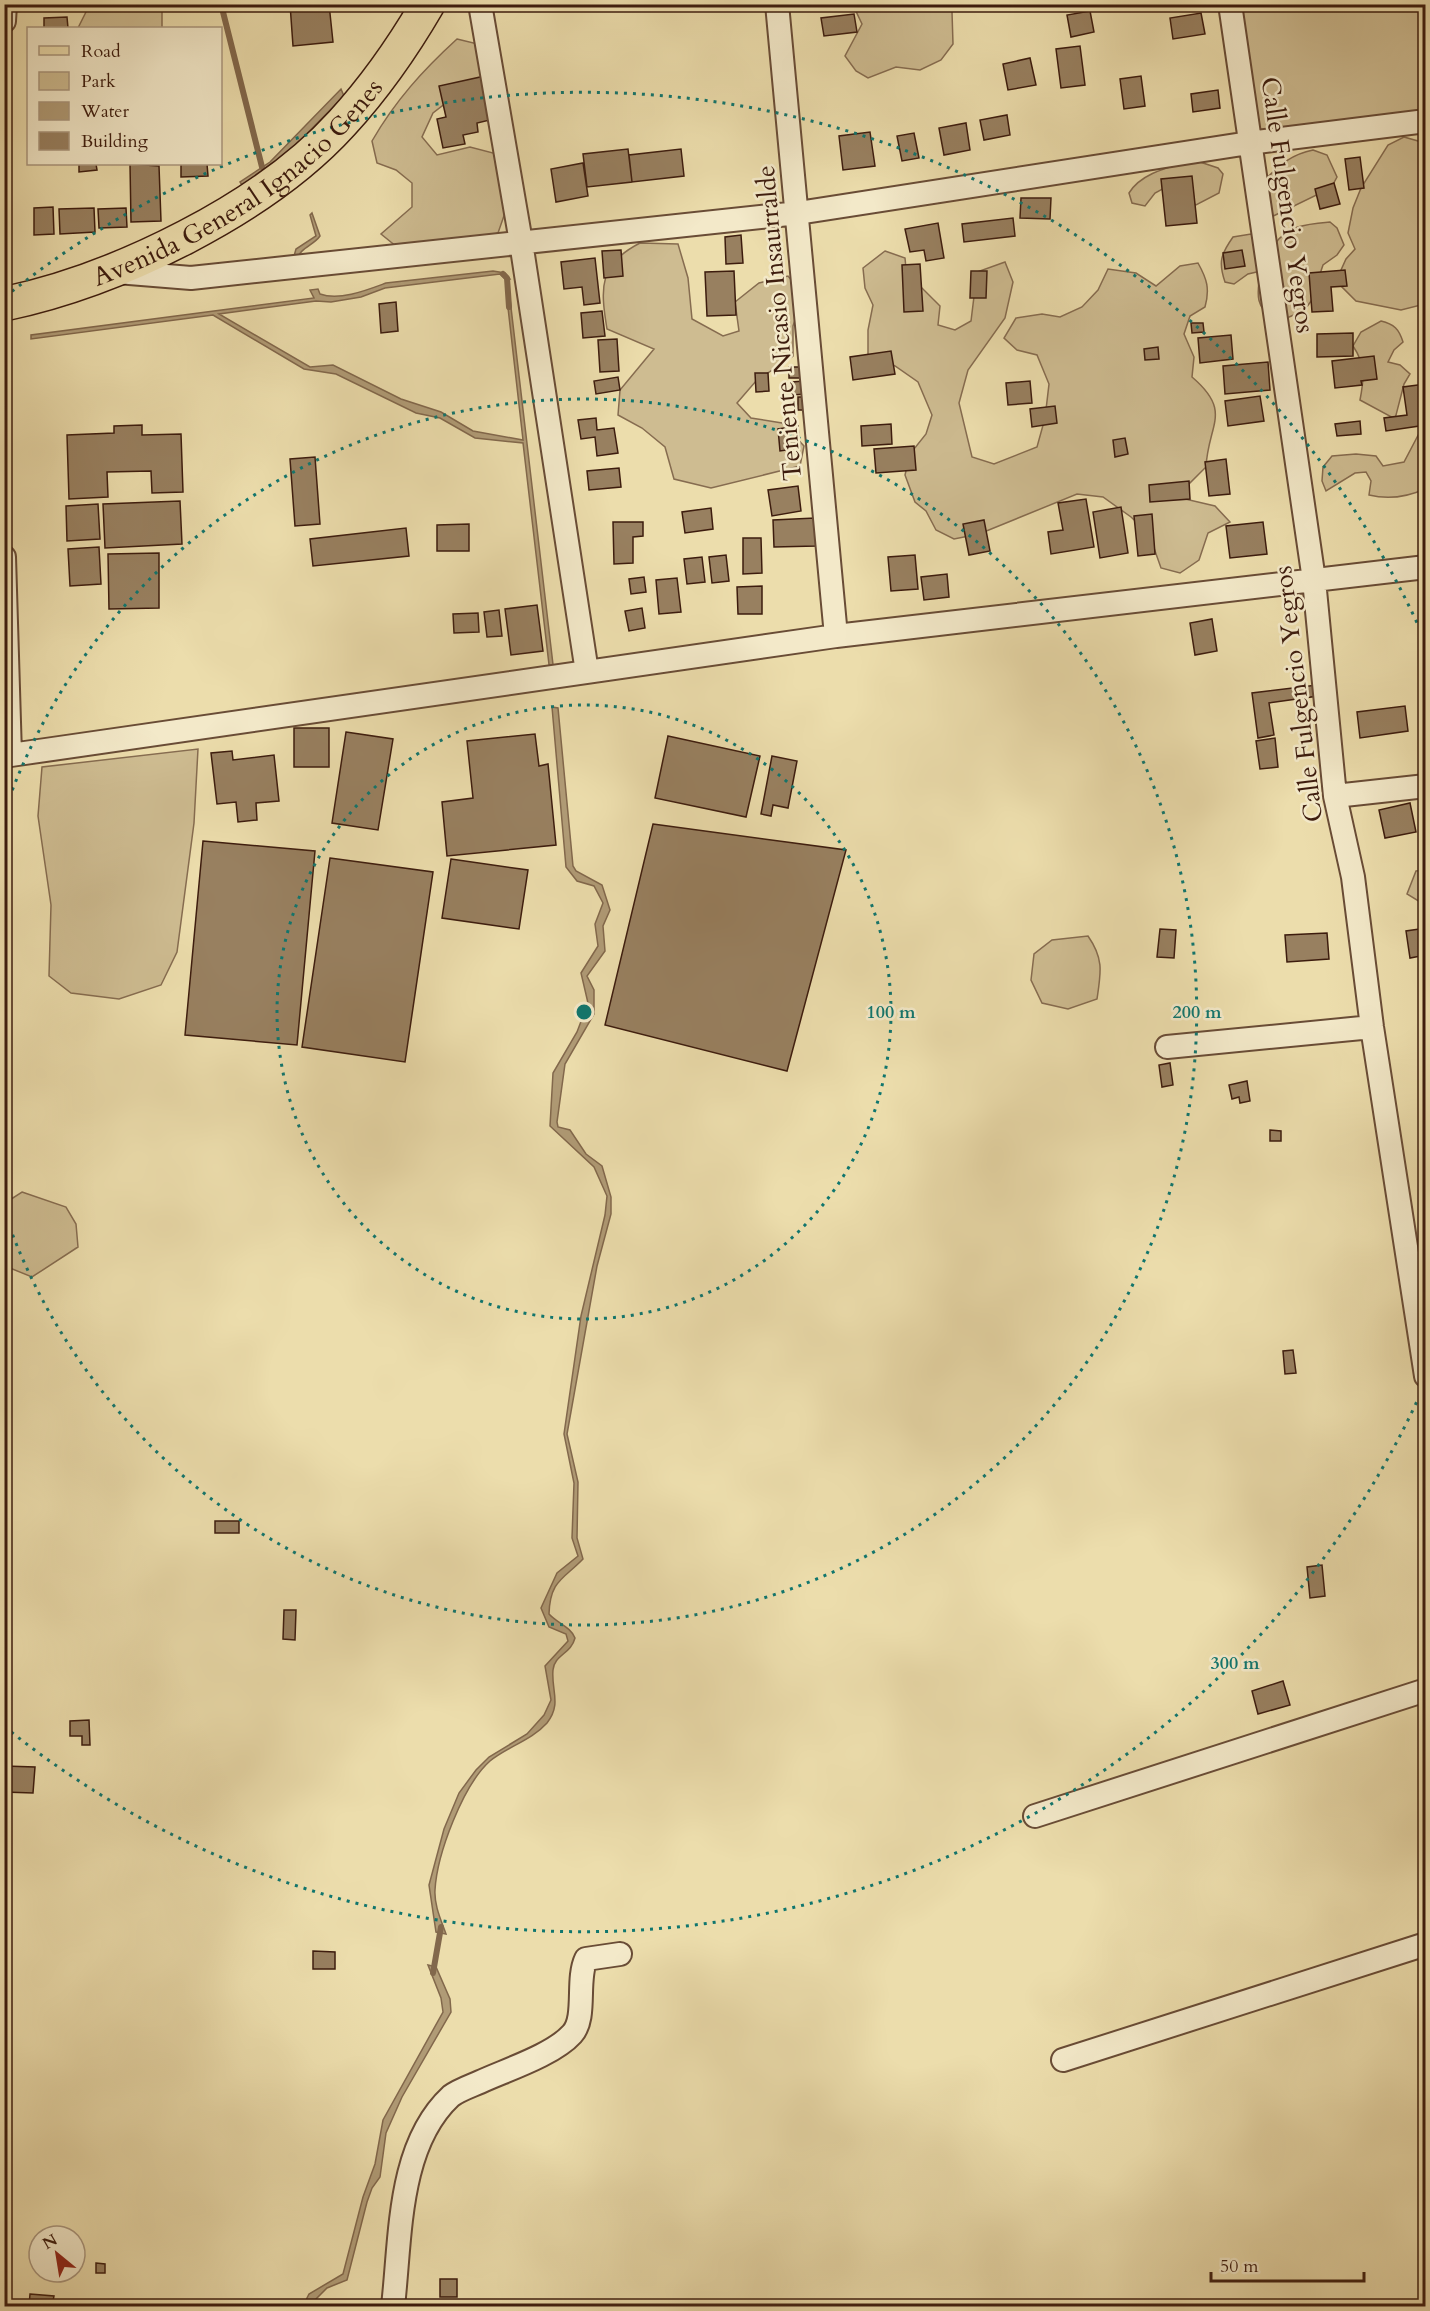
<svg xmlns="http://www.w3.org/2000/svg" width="1430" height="2311" font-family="Cardo,serif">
  <rect width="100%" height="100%" fill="#ecddac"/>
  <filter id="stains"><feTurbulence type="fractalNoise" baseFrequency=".00333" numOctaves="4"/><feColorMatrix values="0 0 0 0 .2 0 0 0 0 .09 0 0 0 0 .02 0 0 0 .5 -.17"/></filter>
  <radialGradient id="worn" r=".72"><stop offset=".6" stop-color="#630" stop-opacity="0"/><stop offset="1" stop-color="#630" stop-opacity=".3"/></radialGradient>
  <path fill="#cebc91" stroke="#866c50" stroke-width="1.5" d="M90 4 162 5V28H78Z
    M853 5H948L952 12 953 44 941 60 920 70 896 67 868 78 856 71 845 56 862 24Z
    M1233 5H1425V121L1249 143Z
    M457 39 482 45 483 82 450 100 433 113 422 137 437 155 470 147 497 154 506 210 498 233 463 245 402 251 381 234 412 207V183L396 170 377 163 372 141C395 101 423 70 457 39Z
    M1404 137 1418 141 1425 149V304L1401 310 1356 301 1336 281 1346 259 1355 249 1348 233 1353 208 1361 188 1388 145Z
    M1313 150 1327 155 1337 177 1331 188 1267 219 1266 179C1280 164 1293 154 1313 150Z
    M1194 160 1218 168 1223 174 1219 193 1196 205 1166 187 1155 193 1145 206 1132 203 1129 193C1142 172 1171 167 1194 160Z
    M1330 222 1337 228 1344 245 1337 255 1323 265C1311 299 1318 309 1278 321 1255 309 1256 295 1261 271L1248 274 1234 284 1225 282C1218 262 1221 254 1233 237L1251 234 1262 246 1274 245C1288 225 1307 224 1330 222Z
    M640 243 678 244 688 278 692 319 723 336 739 331 735 302 759 283 788 276 804 295 793 326V356L756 381 737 403 751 418 782 423 804 446 800 466 711 488 674 479 665 447 642 428 618 415 620 390 654 349 607 329C600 287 599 264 640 243Z
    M885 251 905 258 907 279 921 287 940 306 938 325 955 330 971 321 977 272 1005 262 1013 282 1005 318 968 370 959 403 972 457 994 464 1037 447 1045 418 1049 384 1037 355 1017 350 1004 338 1016 318 1042 314 1060 317 1082 307 1098 290 1108 269 1136 273 1156 286 1180 266 1198 263C1207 279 1210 289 1205 307L1190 316 1184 334 1194 357 1192 377C1233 412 1208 424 1206 467L1189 484 1185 499 1215 506 1230 522 1208 533 1199 560 1180 573 1161 568 1149 534 1131 517 1103 497 1077 494 979 534 954 539 936 530 926 511 915 502 905 475 910 454 926 434 932 415 918 382 895 366 868 356V330L873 305 865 288 863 268Z
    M1381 321C1394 324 1399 329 1403 342L1394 350 1388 362 1400 365 1410 374 1404 384 1395 419 1360 400C1364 379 1366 365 1353 346L1361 332Z
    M1425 422V489C1407 497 1389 500 1369 495L1371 481 1366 472 1355 473 1326 491 1322 481 1323 467 1332 456 1356 454 1376 456 1383 466 1404 462Z
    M198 749 194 823 177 952 161 985 119 999 71 993 49 976 51 905 38 816 42 767Z
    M5 782 8 785 11 854 5 940Z
    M1425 870 1426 905H1425L1407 894 1416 871Z
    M1088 936C1104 959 1101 972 1097 999L1068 1009 1042 1003 1031 980 1034 954 1052 940Z
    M22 1192 66 1207 76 1224 78 1247 32 1277 5 1266V1203Z"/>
  <path fill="#b09b76" stroke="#82684c" stroke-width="1.5" d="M341 89 344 96 273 168 244 188 240 182 270 162Z
    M312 213 320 236C314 245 300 248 298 258L294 256 296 249 316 236 310 215Z
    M493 271 505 273 510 279 506 280 500 274 385 288 361 297 331 302 316 301 219 314 310 367 333 365 401 399 441 412 473 431 523 440 507 299H510L554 673H550L523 443 475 438 440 418 416 413 336 374 304 369 213 315 31 339V335L314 298 310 290 318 289 320 294C340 301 367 290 386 283Z
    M552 707 558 708 573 866 576 871 602 885 610 910 603 926 605 951 587 976 594 990V1014L565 1064 557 1122 558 1127 570 1130 586 1154 602 1166 611 1197V1214L597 1266 567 1434 578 1482 577 1538 583 1559C564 1579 550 1580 549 1614 557 1623 571 1627 575 1638 571 1654 554 1655 553 1670 551 1690 562 1704 547 1723 532 1740 507 1747 490 1761 463 1785 437 1854 435 1890 434 1905 441 1920 446 1934L436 1932 429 1885 444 1829 459 1793 476 1770 489 1757 527 1734 544 1715 551 1700 545 1666 568 1641 566 1634 549 1627 541 1608 557 1573 578 1556 572 1538 574 1483 564 1434 581 1316 605 1215 607 1196 594 1167 550 1126 553 1073 577 1032 588 1003 581 973 598 946 595 924 603 903 594 886 577 881 566 867Z
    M428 1965 436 1967 450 1999 451 2012 402 2097 386 2133 380 2177 372 2188 367 2202 347 2280 327 2288 309 2306H303L309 2294 343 2274 363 2197 375 2164 383 2120 443 2012 441 1998Z"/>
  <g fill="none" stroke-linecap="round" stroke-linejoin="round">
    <path stroke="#82684c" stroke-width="6" d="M221 4 262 167
      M503 274 507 278 509 307
      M433 1973 441 1927"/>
  </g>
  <path fill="#988060" stroke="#3d1c0e" stroke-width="1.5" d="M51 4H75V9L52 11Z
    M290 4H329L333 42 293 46Z
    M1090 11 1094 32 1071 37 1067 15Z
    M1201 13 1205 34 1173 39 1170 18Z
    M854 14 857 32 824 36 821 18Z
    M67 17 68 28H44V18Z
    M1080 46 1085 85 1061 88 1056 49Z
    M1030 58 1036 85 1008 90 1003 64Z
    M485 76 494 119 477 123 478 132 463 135 465 144 443 148 437 119 446 117 439 86Z
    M1141 76 1145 106 1124 109 1120 79Z
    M1218 90 1220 108 1193 112 1191 94Z
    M1007 115 1010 135 984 140 980 120Z
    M966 123 970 150 944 155 939 128Z
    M870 132 875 166 843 170 839 136Z
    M914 133 919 158 902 161 897 136Z
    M628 149 632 182 587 187 583 154Z
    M681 149 684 176 632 182 629 155Z
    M1360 157 1364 188 1349 190 1345 159Z
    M583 163 588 196 556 202 551 169Z
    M79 164H96L97 170 79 172Z
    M130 164 159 166 161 221 131 222Z
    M181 164H207L208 176 181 177Z
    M1192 176 1197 223 1166 226 1161 179Z
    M1334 183 1340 204 1320 209 1315 189Z
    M1021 198H1051L1050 219 1020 218Z
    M53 207 54 234 34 235V208Z
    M94 208 95 232 60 234 59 209Z
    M126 208 127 227 99 228 98 209Z
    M1013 218 1015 236 964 242 962 224Z
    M938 223 944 258 926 261 924 250 910 252 905 229Z
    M741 235 743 263 726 264 725 237Z
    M621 250 623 276 604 278 602 251Z
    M1242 250 1245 266 1225 269 1223 253Z
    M595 258 600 303 584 305 582 287 564 289 561 262Z
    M920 264 923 311 904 312 902 265Z
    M1345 270 1347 286 1331 287 1333 311 1312 312 1309 273Z
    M734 271 736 315 707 316 705 272Z
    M971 271H987L986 298H970Z
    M396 302 398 331 381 333 379 304Z
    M602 311 605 336 583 338 581 313Z
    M1191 323H1203L1204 332 1192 333Z
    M1353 333V356L1317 357V334Z
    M1231 335 1233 359 1200 363 1198 338Z
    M617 339 619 371 600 372 598 340Z
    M1158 347 1159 359 1145 360 1144 349Z
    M891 351 895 374 853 380 850 357Z
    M1374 356 1377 379 1361 381 1362 385 1335 388 1332 361Z
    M1268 362 1270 390 1225 394 1223 366Z
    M789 367H801L802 378H789Z
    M755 373H768L769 391 756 392Z
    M618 377 620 390 596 394 594 381Z
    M804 381 805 394 793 395 792 382Z
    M1030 381 1032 403 1008 405 1006 383Z
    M1425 384 1426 425 1386 431 1384 418 1407 415 1403 387Z
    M1260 396 1264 421 1228 426 1225 401Z
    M798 397H809V410H798Z
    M1055 406 1057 423 1032 427 1030 409Z
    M596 418 597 430 614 428 618 453 597 456 595 437 581 439 578 420Z
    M1360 421 1361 434 1337 436 1335 424Z
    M891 424 892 444 862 446 861 426Z
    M142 425V435L181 434 183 492 152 493 151 471 107 472 108 497 69 499 67 435 114 433V426Z
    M798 426 800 448 780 451 778 429Z
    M1125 438 1128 454 1115 457 1113 440Z
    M914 446 916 470 876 473 874 449Z
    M315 457 320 524 295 526 290 459Z
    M1226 459 1230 494 1209 496 1205 462Z
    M619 468 621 487 589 490 587 471Z
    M1189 481 1190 499 1150 502 1149 485Z
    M798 486 801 511 772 516 768 490Z
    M1086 499 1094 547 1051 554 1048 532 1063 530 1058 503Z
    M180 501 182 544 105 548 103 504Z
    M98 504 100 539 67 541 66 506Z
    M1121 507 1128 553 1100 558 1093 512Z
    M711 508 713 529 685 533 682 512Z
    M1152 514 1155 554 1138 556 1134 516Z
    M815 518 816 546 774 547 773 520Z
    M984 520 990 551 969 555 963 524Z
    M613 522H643V536L633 537V563L614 564Z
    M1263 522 1267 554 1230 558 1226 526Z
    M469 524V551H437V525Z
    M406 528 409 556 313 566 310 539Z
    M743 538H761L762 573 743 574Z
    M99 547 101 584 70 586 68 549Z
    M159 553V608L109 609 108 554Z
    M726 555 729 581 712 583 709 557Z
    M915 555 918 589 891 591 888 557Z
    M702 557 705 582 687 584 684 559Z
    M947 574 949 597 924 600 921 577Z
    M644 577 646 592 631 594 629 579Z
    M677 578 681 612 659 614 656 580Z
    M762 586V614H738L737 587Z
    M537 605 543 651 511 655 505 609Z
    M642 608 645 628 629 631 625 611Z
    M499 610 502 636 487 637 484 612Z
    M478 613 479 632 454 633 453 614Z
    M1212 619 1217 651 1195 655 1190 623Z
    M1317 685 1318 696 1269 703 1274 735 1258 738 1252 693Z
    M1405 706 1408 731 1360 738 1357 712Z
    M294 728H329V767H294Z
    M346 732 393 739 378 830 332 823Z
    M535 734 539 766 548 764 556 845 447 856 442 802 473 798 467 741Z
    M668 736 760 756 746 817 655 798Z
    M1275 738 1278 767 1260 769 1256 741Z
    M232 751 233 760 274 755 279 801 256 803 257 820 238 822 236 802 217 804 211 753Z
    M772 756 797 761 788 808 773 805 771 816 761 814Z
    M1410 803 1416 832 1385 838 1379 810Z
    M653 824 846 850 787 1071 605 1025Z
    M203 841 315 851 297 1045 185 1035Z
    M330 858 433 872 405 1062 302 1047Z
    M451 859 528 870 519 929 442 918Z
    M1426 928V955L1410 958 1406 931Z
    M1160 929 1176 930 1174 958 1157 957Z
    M1327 933 1329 959 1287 962 1285 935Z
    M1170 1063 1173 1085 1162 1087 1159 1065Z
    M1247 1081 1250 1101 1240 1103 1239 1097 1232 1099 1229 1085Z
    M1270 1130 1281 1131V1141H1270Z
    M1293 1350 1296 1373 1285 1374 1283 1351Z
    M215 1521H239V1533H215Z
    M1322 1565 1325 1596 1310 1598 1307 1567Z
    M284 1610H296L295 1640 283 1639Z
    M1283 1681 1290 1705 1258 1714 1252 1691Z
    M89 1720 90 1745H82V1736H70V1721Z
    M4 1766 35 1767 33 1793 4 1792Z
    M313 1951 335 1952V1969H313Z
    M96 2263 105 2264V2273H96Z
    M440 2279H457V2297H440Z
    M30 2294 54 2296 52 2306H29Z
    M129 2300 149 2301V2306H129Z"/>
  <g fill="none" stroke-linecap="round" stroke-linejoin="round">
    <g stroke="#694c36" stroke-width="26">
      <path id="street" d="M480 4 521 242 587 672
        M777 4 836 636
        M1230 4 1314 580 1335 796 1353 877 1372 1027 1426 1376
        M4 21 5 4
        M117 272 191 278 798 213 1249 143 1426 121
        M4 557 10 755
        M4 756 836 636 1426 567
        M1335 796 1426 786
        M1167 1047 1372 1027
        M1035 1816 1426 1690
        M1063 2060 1426 1944
        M393 2306C401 2238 397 2146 451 2096 459 2090 471 2086 480 2082 506 2070 553 2055 572 2034 587 2018 576 1980 586 1959L620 1954"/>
    </g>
    <g stroke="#3d1c0e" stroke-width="36">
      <g id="primary">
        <path id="s1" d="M4 304C118 280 264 209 342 123 376 86 403 47 428 4"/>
      </g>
    </g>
    <use href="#street" stroke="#f3e9c9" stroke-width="22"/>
    <use href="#primary" stroke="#ecddac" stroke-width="33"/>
  </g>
  <g fill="none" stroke="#0f766e" stroke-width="3" stroke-dasharray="3 6">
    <circle cx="584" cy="1012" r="307"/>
    <path d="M6 807A613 613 0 1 1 6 1217"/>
    <path d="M1424 1386A920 920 0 0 1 5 1727M5 297A920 920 0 0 1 1424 638"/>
  </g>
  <g text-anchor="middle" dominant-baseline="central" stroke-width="5" stroke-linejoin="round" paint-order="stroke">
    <g font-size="26" fill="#3d1c0e" stroke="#f3e9c9">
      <text stroke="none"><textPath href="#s1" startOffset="268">Avenida General Ignacio Genes</textPath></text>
      <text transform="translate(1288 205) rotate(82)">Calle Fulgencio Yegros</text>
      <text transform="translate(779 323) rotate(-95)">Teniente Nicasio Insaurralde</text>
      <text transform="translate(1298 694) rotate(-97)">Calle Fulgencio Yegros</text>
    </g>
  </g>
  <circle cx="584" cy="1012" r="9" fill="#0f766e" stroke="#f3e9c9" stroke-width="3"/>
  <g font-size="18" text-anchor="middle" font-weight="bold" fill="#0f766e" stroke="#f3e9c9" stroke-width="5" stroke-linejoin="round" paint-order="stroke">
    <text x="891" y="1018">100 m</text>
    <text x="1197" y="1018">200 m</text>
    <text x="1235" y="1669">300 m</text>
  </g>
  <rect width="1430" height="2311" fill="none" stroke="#ecddac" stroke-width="24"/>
  <rect x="6" y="6" width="1418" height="2299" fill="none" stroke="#3d1c0e" stroke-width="3"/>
  <rect x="12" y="12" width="1406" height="2287" fill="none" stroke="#3d1c0e" stroke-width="1.5"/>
  <rect x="27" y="27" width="195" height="138" fill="#f3e9c9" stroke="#aa977e" stroke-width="1.5"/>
  <rect x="39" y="46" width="30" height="9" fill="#ecddac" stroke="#aa977e" stroke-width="1.5"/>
  <text x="81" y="57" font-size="18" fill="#3d1c0e">Road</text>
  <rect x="39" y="72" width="30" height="18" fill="#cebc91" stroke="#aa977e" stroke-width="1.5"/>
  <text x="81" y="87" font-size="18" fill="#3d1c0e">Park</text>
  <rect x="39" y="102" width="30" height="18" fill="#b09b76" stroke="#aa977e" stroke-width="1.5"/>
  <text x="81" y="117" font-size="18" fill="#3d1c0e">Water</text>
  <rect x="39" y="132" width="30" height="18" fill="#988060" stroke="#aa977e" stroke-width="1.5"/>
  <text x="81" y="147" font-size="18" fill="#3d1c0e">Building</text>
  <g transform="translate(57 2254) rotate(330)"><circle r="28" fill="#f3e9c9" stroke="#aa977e" stroke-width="1.5"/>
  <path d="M0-4.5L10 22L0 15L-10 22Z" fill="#8f2418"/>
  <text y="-9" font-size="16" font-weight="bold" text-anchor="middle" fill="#3d1c0e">N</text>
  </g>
  <path d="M1211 2272v9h153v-9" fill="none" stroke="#3d1c0e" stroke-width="3"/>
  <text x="1220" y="2272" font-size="18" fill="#3d1c0e" stroke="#f3e9c9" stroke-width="4.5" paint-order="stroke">50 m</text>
  <rect width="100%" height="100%" filter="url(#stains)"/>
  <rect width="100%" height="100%" fill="url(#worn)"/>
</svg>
